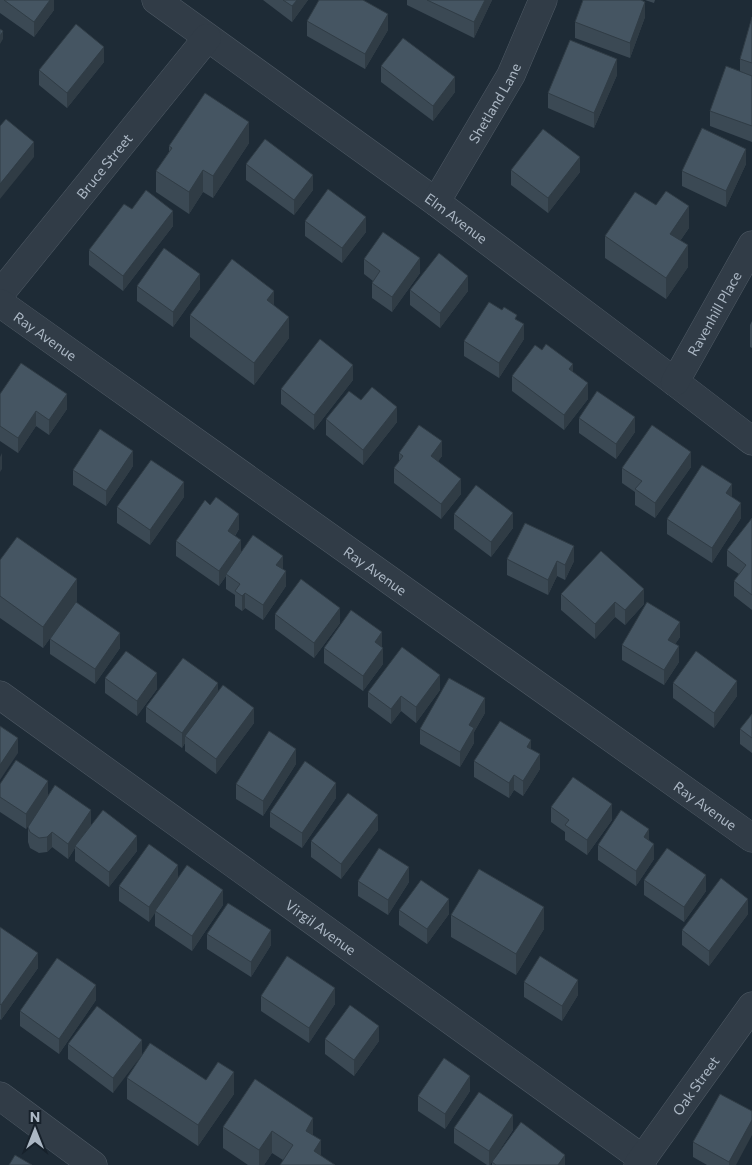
<svg xmlns="http://www.w3.org/2000/svg" width="752" height="1165" font-family="Commissioner,sans-serif">
  <rect width="100%" height="100%" fill="#1e2b36"/>
  <g fill="none" stroke-linecap="round" stroke-linejoin="round">
    <g stroke="#4f5a65" stroke-width="29">
      <g id="street">
        <path id="s1" d="M156 0 436 202 675 382 752 441"/>
        <path id="s2" d="M436 202 511 75 543 0"/>
        <path id="s3" d="M0 294 207 38"/>
        <path id="s4" d="M0 303 752 838"/>
        <path id="s5" d="M675 382 752 245"/>
        <path id="s6" d="M0 695 643 1159"/>
        <path d="M0 1096 93 1165"/>
        <path id="s7" d="M638 1165 752 1006"/>
      </g>
    </g>
    <use href="#street" stroke="#313c47" stroke-width="28"/>
  </g>
  <path fill="#3b4954" d="M0 0H54V10L34 37 0 13Z
    M263 0H308L292 22Z
    M407 0H492L474 38 407 5Z
    M645 0H655L654 3Z
    M645 17 630 58 575 38V22Z
    M752 17V142L710 126V111L740 71V59Z
    M307 21 388 30 365 69 307 36Z
    M104 62 67 108 39 85V70Z
    M381 66 455 92 433 121 381 82Z
    M617 75 594 128 548 108V93Z
    M249 143 213 198 203 192 189 214 156 192V171L169 152V146Z
    M246 164 313 190 294 215 246 180Z
    M746 164 726 207 682 186V171Z
    M511 170 580 172 548 213 511 185Z
    M132 209 173 226 123 291 89 265V250Z
    M305 221 366 232 342 263 305 236Z
    M689 228 680 241 688 267 666 299 605 258V236Z
    M364 259 420 273 392 312 372 298V283L373 281 364 274Z
    M137 286 200 289 173 327 137 301Z
    M410 290 468 291 440 328 410 305Z
    M274 306 289 338 254 385 190 337V315Z
    M517 320 524 339 499 378 464 356V341Z
    M752 321V348L750 347V325Z
    M573 372 588 399 564 430 512 391V376Z
    M353 380 314 430 281 404V389Z
    M0 394 67 409 49 435 36 426 18 453 0 441Z
    M361 400 397 422 363 465 326 435V419Z
    M579 418 635 432 616 459 579 433Z
    M399 453 442 456 438 461 461 494 441 519 394 483V468L399 462Z
    M133 466 106 506 73 485V470Z
    M691 467 655 518 635 505V492L622 483V468Z
    M184 497 150 545 117 523V507Z
    M732 497 741 518 712 563 667 534V519Z
    M210 505 239 529 235 536 241 552 283 569 286 586 263 620 245 608 242 611 235 606V595L226 589V576L219 586 176 556V541Z
    M454 514 513 528 491 557 454 529Z
    M752 518V610L734 596V581L739 574 727 566V550Z
    M507 559 574 561 565 580 557 576 548 595 507 575Z
    M0 560 77 601 76 602 120 648 95 684 50 654V639L74 605 43 648 0 618Z
    M561 594 644 604 625 625 615 617 595 639 561 610Z
    M275 614 340 623 314 658 275 629Z
    M680 637 675 644 679 662 664 685 622 660V645Z
    M382 647 383 664 363 691 324 663V648Z
    M105 678 157 689 137 716 105 693Z
    M673 683 737 696 714 728 673 698Z
    M440 690 416 723 401 711 391 724 368 707V692Z
    M218 691 254 723 216 774 185 751V743L182 748 146 722V707Z
    M485 713 474 732V743L460 767 420 744V729Z
    M752 714V753L740 744V729Z
    M531 749 540 769 523 796 514 790 509 798 474 777V761Z
    M296 764 263 816 236 799V784Z
    M0 784 48 796 91 825 137 851 109 887 75 861V848L68 859 52 847 47 852 39 853 30 848 28 842V827L43 803 26 829 0 812Z
    M336 798 302 848 270 827V812Z
    M551 807 612 820 587 855 565 840V832L551 822Z
    M378 830 341 879 311 857V841Z
    M649 840 654 859 636 886 598 860V845Z
    M178 878 223 905 192 951 155 926V912L149 922 119 901V886Z
    M644 880 706 891 684 922 644 895Z
    M358 881 409 882 388 915 358 896Z
    M399 910 449 914 427 944 399 925Z
    M748 914 709 966 682 945V930Z
    M451 915 544 929 516 975 451 937Z
    M0 927 38 968 1 1020 0 1019Z
    M207 934 271 945 251 977 207 949Z
    M524 982 578 995 562 1021 524 997Z
    M261 996 335 1004 309 1043 261 1011Z
    M96 1000 59 1054 20 1026V1011Z
    M325 1039 379 1041 354 1076 325 1054Z
    M142 1040 113 1093 68 1059V1044Z
    M127 1078 234 1094 198 1146 127 1099Z
    M255 1079 313 1136 321 1156 283 1160 272 1153 264 1165H248L223 1148V1127Z
    M470 1091 445 1129 418 1111V1096Z
    M454 1128 513 1130 495 1157 565 1165H492V1162L490 1165H487L454 1143Z
    M693 1142 736 1165H707L693 1157Z"/>
  <path fill="#303c45" d="M50 0H54V10L34 37V22Z
    M297 0H308L292 22V6Z
    M485 0H492L474 38V22Z
    M645 2V17L630 58V43Z
    M388 14V30L365 69V54Z
    M3 31V39L0 44V36Z
    M104 47V62L67 108V93Z
    M617 59V75L594 128V113Z
    M455 77V92L433 121V106Z
    M249 122V143L213 198V176Z
    M34 142V157L0 199V184Z
    M746 149V164L726 207V191Z
    M580 157V172L548 213V198Z
    M203 170V192L189 214V192Z
    M313 175V190L294 215V200Z
    M689 206V228L670 255V234Z
    M173 211V226L123 291V276Z
    M366 217V232L342 263V248Z
    M688 245V267L666 299V278Z
    M420 258V273L392 312V297Z
    M200 274V289L173 327V312Z
    M468 276V291L440 328V313Z
    M274 291V312L267 300Z
    M289 317V338L254 385V363Z
    M524 324V339L499 378V363Z
    M573 364V379L569 369Z
    M353 365V380L314 430V415Z
    M588 383V399L564 430V415Z
    M67 394V409L49 435V420Z
    M397 407V422L363 465V450Z
    M36 411V426L18 453V438Z
    M635 417V432L616 459V444Z
    M442 441V456L431 471V456Z
    M133 451V466L106 506V491Z
    M691 452V467L655 518V503Z
    M2 453V469L0 472V457Z
    M461 479V494L441 519V504Z
    M184 482V497L150 545V530Z
    M732 484V499L726 493Z
    M741 503V518L712 563V548Z
    M513 513V528L491 557V542Z
    M239 514V529L228 546V531Z
    M241 540V555L226 574V576L219 586V571Z
    M574 546V561L565 580V565Z
    M283 556V571L276 565Z
    M557 561V576L548 595V580Z
    M286 571V586L263 620V605Z
    M77 579V601L43 648V627Z
    M644 589V604L625 625V610Z
    M245 593V608L242 611V596Z
    M615 602V617L595 639V624Z
    M340 608V623L314 658V643Z
    M680 622V637L668 655V640Z
    M382 632V647L375 657V642Z
    M120 633V648L95 684V669Z
    M679 646V662L664 685V670Z
    M383 648V664L363 691V676Z
    M157 673V689L137 716V701Z
    M440 675V690L416 723V707Z
    M737 681V696L714 728V713Z
    M218 683V699L185 736V743L182 748V733Z
    M401 696V711L391 724V709Z
    M485 698V713L474 732V743L460 767V752L469 725Z
    M254 708V723L216 774V759Z
    M18 738V753L0 780V765Z
    M531 740V755L527 747Z
    M296 749V764L263 816V801Z
    M540 754V769L523 796V781Z
    M514 775V790L509 798V783Z
    M48 781V796L26 829V814Z
    M336 783V798L302 848V833Z
    M612 804V820L587 855V840Z
    M91 810V825L75 846V848L68 859V844Z
    M378 815V830L341 879V864Z
    M649 829V844L644 837Z
    M52 832V847L47 852V837Z
    M137 836V851L109 887V872Z
    M654 844V859L636 886V871Z
    M178 865V880L149 922V907Z
    M409 867V882L388 915V900Z
    M706 875V891L684 922V907Z
    M223 890V905L192 951V936Z
    M449 899V914L427 944V929Z
    M748 899V914L709 966V951Z
    M544 907V929L516 975V954Z
    M271 930V945L251 977V962Z
    M38 953V968L1 1020V1005Z
    M578 980V995L562 1021V1006Z
    M96 985V1000L59 1054V1039Z
    M335 988V1004L309 1043V1028Z
    M379 1026V1041L354 1076V1060Z
    M142 1040V1055L113 1093V1078Z
    M234 1072V1094L198 1146V1125Z
    M470 1076V1091L445 1129V1114Z
    M513 1115V1130L490 1165H489V1151Z
    M313 1118V1140L306 1131Z
    M752 1120V1135L736 1165H729V1162Z
    M272 1131V1153L264 1165H259V1150Z
    M321 1140V1162L314 1151Z
    M565 1155V1165H558Z"/>
  <path fill="#455562" stroke="#303c45" d="M4 0H50L34 22Z
    M283 0H297L292 6Z
    M319 0H363L388 14 365 54 307 21Z
    M427 0H485L474 22Z
    M583 0H641L645 2 630 43 575 22Z
    M752 17V63L740 59Z
    M76 24 104 47 67 93 39 70Z
    M0 29 3 31 0 36Z
    M403 38 455 77 433 106 381 66Z
    M570 40 617 59 594 113 548 93Z
    M726 66 752 76V126L710 111Z
    M205 93 249 122 213 176 203 170 189 192 156 171 172 148 169 146Z
    M6 119 34 142 0 184V126Z
    M702 128 746 149 726 191 682 171Z
    M543 129 580 157 548 198 511 170Z
    M265 139 313 175 294 200 246 164Z
    M328 189 366 217 342 248 305 221Z
    M146 190 173 211 123 276 89 250 124 204 132 209Z
    M666 191 689 206 670 234 688 245 666 278 605 236 635 192 656 205Z
    M383 232 420 258 392 297 372 283 380 271 364 259Z
    M164 248 200 274 173 312 137 286Z
    M439 253 468 276 440 313 410 290Z
    M232 259 274 291 267 300 289 317 254 363 190 315Z
    M489 302 502 310 504 307 517 315 515 319 524 324 499 363 464 341Z
    M320 339 353 365 314 415 281 389Z
    M546 344 573 364 569 369 588 383 564 415 512 376 535 345 542 350Z
    M21 363 67 394 49 420 36 411 18 438 0 426V394Z
    M372 387 397 407 363 450 326 419 349 391 361 400Z
    M597 391 635 417 616 444 579 418Z
    M419 425 442 441 431 456 461 479 441 504 394 468 403 456 399 453Z
    M652 425 691 452 655 503 635 489 642 481 622 468Z
    M100 429 133 451 106 491 73 470Z
    M151 460 184 482 150 530 117 507Z
    M702 465 732 484 726 493 741 503 712 548 667 519Z
    M476 485 513 513 491 542 454 514Z
    M216 497 239 514 228 531 241 540 219 571 176 541 205 500 210 505Z
    M752 518V595L734 581 746 565 727 550Z
    M525 523 574 546 565 565 557 561 548 580 507 559Z
    M253 535 283 556 276 565 286 571 263 605 245 593 242 596 235 591 240 584 226 574Z
    M17 537 77 579 43 627 0 596V560Z
    M601 551 644 589 625 610 615 602 595 624 561 594Z
    M301 579 340 608 314 643 275 614Z
    M76 602 120 633 95 669 50 639Z
    M647 602 680 622 668 640 679 646 664 670 622 645Z
    M351 610 382 632 375 642 383 648 363 676 324 648Z
    M402 647 440 675 416 707 401 696 391 709 368 692Z
    M126 651 157 673 137 701 105 678Z
    M696 651 737 681 714 713 673 683Z
    M183 658 218 683 182 733 146 707Z
    M449 678 485 698 469 725 474 728 460 752 420 729Z
    M223 685 254 708 216 759 185 736Z
    M752 714V738L740 729Z
    M500 721 531 740 527 747 540 754 523 781 514 775 509 783 474 761Z
    M0 726 18 738 0 765Z
    M269 731 296 749 263 801 236 784Z
    M16 760 48 781 26 814 0 797V784Z
    M305 761 336 783 302 833 270 812Z
    M573 777 612 804 587 840 565 825 569 820 551 807Z
    M55 785 91 810 68 844 52 832 47 837 39 838 30 832 28 827Z
    M348 793 378 815 341 864 311 841Z
    M103 810 137 836 109 872 75 846Z
    M621 810 649 829 644 837 654 844 636 871 598 845Z
    M149 844 178 865 149 907 119 886Z
    M379 848 409 867 388 900 358 881Z
    M667 848 706 875 684 907 644 880Z
    M187 865 223 890 192 936 155 911Z
    M479 869 544 907 516 954 451 915Z
    M721 878 748 899 709 951 682 930Z
    M421 880 449 899 427 929 399 910Z
    M228 903 271 930 251 962 207 934Z
    M0 927 38 953 1 1005 0 1004Z
    M287 956 335 988 309 1028 261 996Z
    M540 956 578 980 562 1006 524 982Z
    M57 958 96 985 59 1039 20 1011Z
    M350 1005 379 1026 354 1060 325 1039Z
    M97 1006 142 1040 113 1078 68 1044Z
    M150 1043 206 1080 218 1062 234 1072 198 1125 127 1078Z
    M444 1058 470 1076 445 1114 418 1096Z
    M255 1079 313 1118 306 1131 321 1140 314 1151 335 1165H280L293 1145 272 1131 259 1150 223 1127Z
    M479 1092 513 1115 489 1151 454 1128Z
    M720 1094 752 1111V1120L729 1162 693 1142Z
    M521 1122 565 1155 558 1165H496L492 1162Z
    M15 1155 32 1165H9Z"/>
  <g text-anchor="middle" dominant-baseline="central" stroke-width="4" stroke-linejoin="round" paint-order="stroke">
    <g font-size="14" fill="#abb7c4" stroke="#17212b">
      <text stroke="none"><textPath href="#s2" startOffset="115">Shetland Lane</textPath></text>
      <text stroke="none"><textPath href="#s3" startOffset="165">Bruce Street</textPath></text>
      <text stroke="none"><textPath href="#s1" startOffset="371">Elm Avenue</textPath></text>
      <text stroke="none"><textPath href="#s5" startOffset="79">Ravenhill Place</textPath></text>
      <text stroke="none"><textPath href="#s4" startOffset="56">Ray Avenue</textPath></text>
      <text stroke="none"><textPath href="#s4" startOffset="461">Ray Avenue</textPath></text>
      <text stroke="none"><textPath href="#s4" startOffset="866">Ray Avenue</textPath></text>
      <text stroke="none"><textPath href="#s6" startOffset="396">Virgil Avenue</textPath></text>
      <text stroke="none"><textPath href="#s7" startOffset="98">Oak Street</textPath></text>
    </g>
  </g>
  <g transform="translate(35 1130)" stroke="#17212b" stroke-width="4" paint-order="stroke">
  <path d="M0-4L9 19L0 12L-9 19Z" fill="#abb7c4"/>
  <text y="-8" font-size="14" font-weight="bold" text-anchor="middle" fill="#abb7c4">N</text>
  </g>
</svg>
